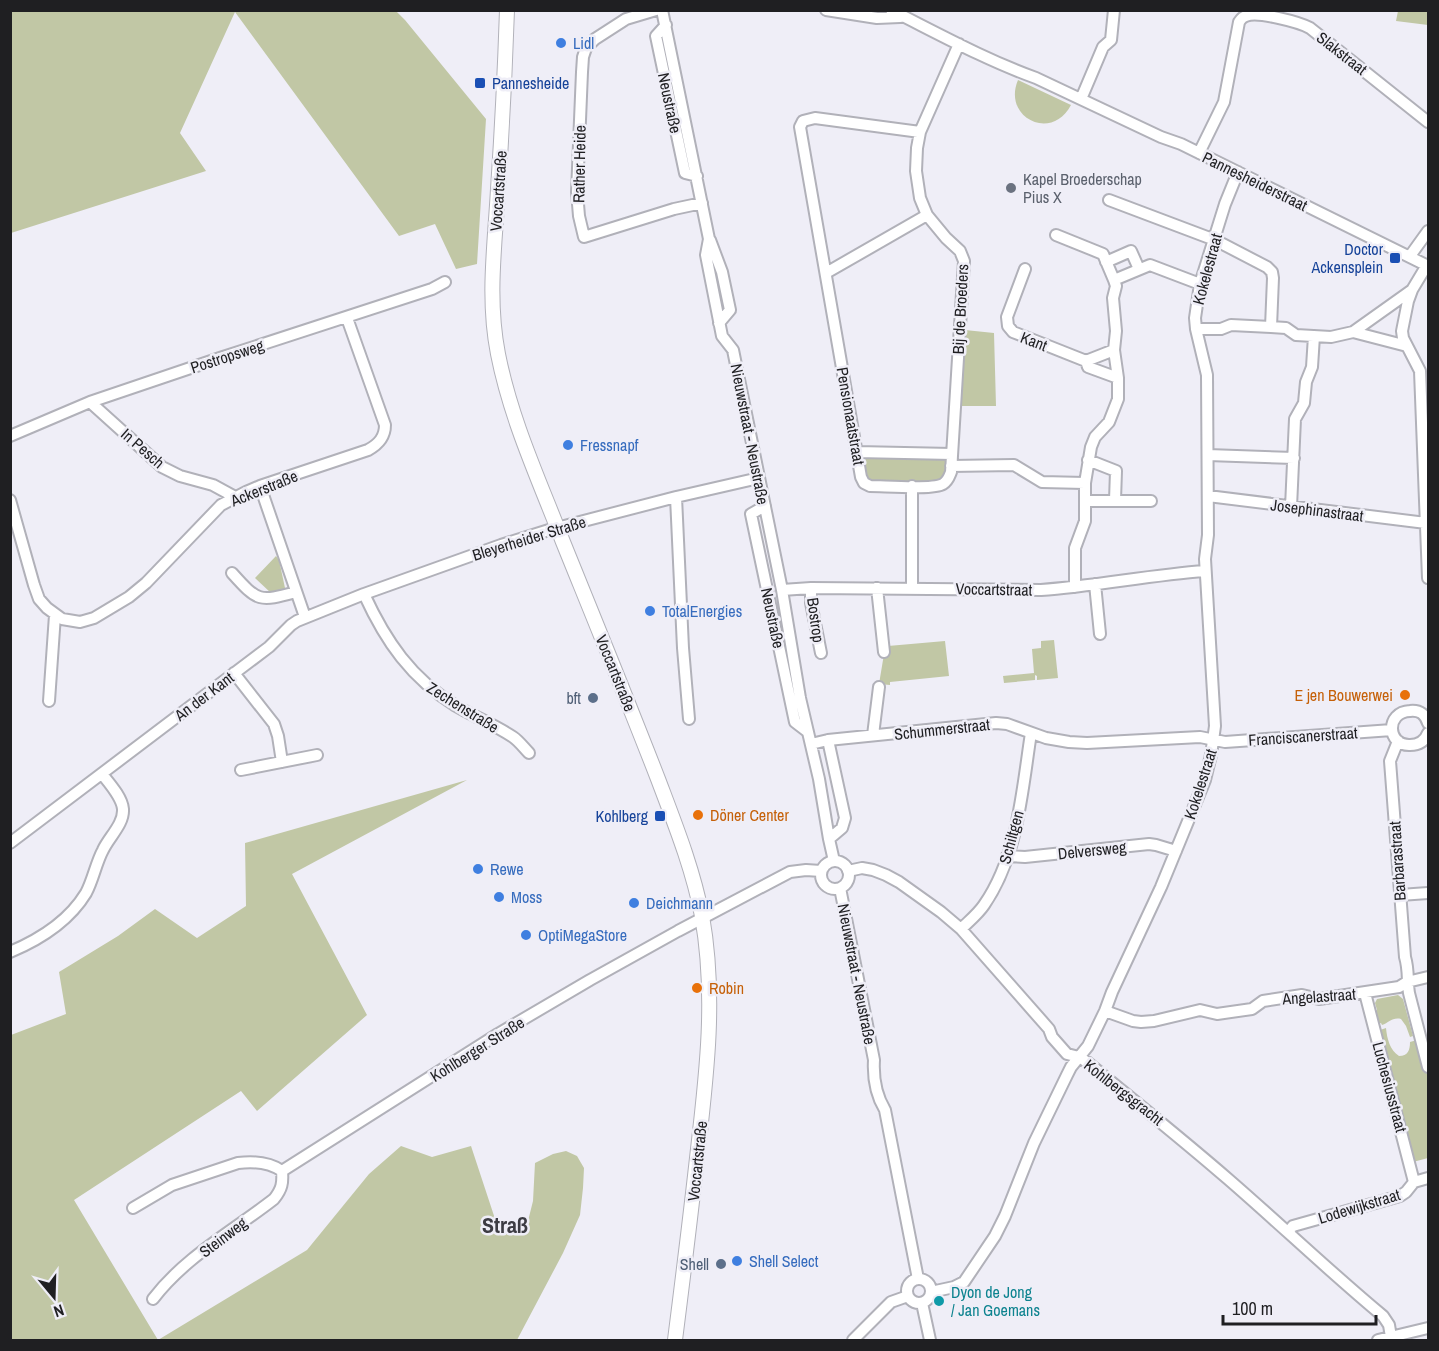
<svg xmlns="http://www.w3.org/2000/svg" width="1439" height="1351" font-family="'Archivo Narrow',sans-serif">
  <rect width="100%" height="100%" fill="#efeef7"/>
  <path fill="#c1c7a5" d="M11 10 396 11 405 20 486 119 477 264 456 269 435 224 399 236 235 12 180 133 206 171 11 233Z
    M1398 11H1428V25L1396 21Z
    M1018 80 1071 105C1052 142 1002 118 1018 80Z
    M965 330 994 333 996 406H961Z
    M862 455 947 456 946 474 939 482H871L867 479Z
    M276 556 279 560 285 588 284 591 272 594 255 578Z
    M1054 640 1058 678 1037 680V676L1035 675V680L1004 683 1003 676 1034 673 1032 649 1041 648V641Z
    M945 641 949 676 890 682V685L879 684 884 654 888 646Z
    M467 780 292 874 367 1015 257 1111 241 1091 74 1200 158 1340 307 1250 369 1174 401 1146 432 1157 471 1146 500 1234 528 1221 533 1201 535 1163 553 1154 566 1151 577 1156 584 1168 583 1188 580 1215 563 1253 517 1340H11V1035L66 1014 59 972 118 936 155 909 197 938 246 906 245 843Z
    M1398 995 1403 999 1413 1036 1410 1037 1406 1026 1401 1019C1392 1017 1389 1023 1382 1025L1381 1023 1378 1024 1374 1011 1377 1010 1375 1003 1377 999Z
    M1386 1028C1387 1039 1390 1050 1399 1056 1408 1056 1410 1050 1410 1042L1417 1040 1425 1072H1428V1158L1413 1162 1380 1030Z"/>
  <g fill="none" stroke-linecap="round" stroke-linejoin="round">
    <g stroke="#b1b1b9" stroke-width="14">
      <path id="minor" d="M656 10 626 19 595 39 586 48 583 57 582 72 577 192 579 216 584 237 674 209 702 203
        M662 10 709 239 706 255 722 336 733 350 782 590 800 698 819 779 829 839 834 861
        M826 10 877 18 900 17
        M891 10C939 34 986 60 1036 78L1161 137 1181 144 1428 266
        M666 25 656 36 685 173 697 176
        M1081 99 1103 47 1111 40 1114 10
        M920 132 815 118 803 121 800 127 861 477 864 483 870 486C885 486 933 490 943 484 948 481 949 477 951 472L964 261 960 251 946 238 927 215 920 198 916 171 917 148 920 132 959 44
        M1199 153 1224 102 1239 22C1241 19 1242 17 1246 16 1257 11 1299 22 1310 28L1428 122
        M1109 200 1215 240 1267 267 1272 272 1273 278 1271 327
        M1056 235 1103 254 1114 280 1150 265 1200 284
        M710 240 722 272 730 310 719 323
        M1410 256 1428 231
        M1106 262 1131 251 1139 269
        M1427 265 1412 290 1408 301 1402 331 1403 338 1420 371 1428 578
        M1025 269 1007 317 1008 326 1013 332 1086 361 1114 350
        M826 273 927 215
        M1196 329H1221L1231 325 1271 327 1286 328 1296 335 1331 337 1353 332 1412 290
        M1353 332 1407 346
        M1086 361 1088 367 1118 378
        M90 402 162 467 180 476 213 485 235 497
        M10 436 90 402 220 358 432 289 445 282
        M857 452 952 454
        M1208 455 1294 458
        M1088 460 1116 471 1115 500
        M951 466 1014 465 1042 482 1085 483
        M260 486 305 617
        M912 486V588
        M1208 496 1426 523
        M676 497 683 648 689 719
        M10 500 34 585 39 599 47 608 62 619 80 622 94 618 129 597 146 583 221 505 246 492 260 486 368 450C379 444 385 437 385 425L347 318
        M1085 501H1151
        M765 506 751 514 795 722 808 732
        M1291 507 1295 419 1304 403 1306 382 1312 367 1314 336
        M232 573C258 602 259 602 296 592
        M1095 584 1100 634
        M1075 587V548L1085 521V483L1091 447 1095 437 1109 422 1118 399V378L1114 350 1116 331 1113 298 1116 286 1114 280
        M811 588V603L821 653
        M877 588 884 652
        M782 590 811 588 1041 590C1096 586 1150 575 1205 571
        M364 594C386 642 411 678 456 706 475 717 495 725 513 737 519 741 524 748 529 753
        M234 673 274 724 278 736 282 762
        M49 701 55 615
        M1428 723C1425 714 1420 710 1410 711 1385 712 1387 746 1410 745 1419 745 1425 741 1428 733
        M873 735 879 687
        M828 740 845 818 842 828 829 839
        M1398 741 1390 761 1405 957C1409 970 1407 981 1409 993L1428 1067
        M811 744 828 740 996 723 1007 724 1046 738 1069 742 1087 743 1200 737 1225 742 1392 730
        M241 770 317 755
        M10 843 269 647 291 625 297 621 364 594 501 545 549 530 676 497 759 478
        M1007 856 1025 857 1149 844 1156 845 1176 851
        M821 875a14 14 0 1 1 28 0a14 14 0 1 1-28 0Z
        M848 871 862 868 873 870 886 875 899 882 941 912 961 929 1049 1029 1052 1037 1067 1054 1079 1057 1087 1062C1134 1101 1182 1139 1228 1179 1280 1224 1330 1272 1383 1316L1389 1325 1391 1337
        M840 888 874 1060C873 1077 876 1095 885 1110L918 1279
        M1400 895 1428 893
        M961 929C969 921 978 914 984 905 1018 856 1022 791 1031 733
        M10 952C41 939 69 921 86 893 93 880 96 863 103 850 109 837 124 824 123 809 122 797 109 783 102 774
        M1365 993 1414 1182
        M1105 1011 1133 1021 1141 1022 1154 1021 1200 1010 1217 1014 1252 1009 1263 1001 1302 995 1319 999 1399 987 1407 982 1428 977
        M282 1171 498 1034 590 980 678 931 790 872 806 870 821 871
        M133 1208 172 1185 238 1163C254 1161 269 1162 282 1171
        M1288 1232 1293 1226 1400 1196 1406 1192 1414 1182 1428 1178
        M907 1291a12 12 0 1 1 24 0a12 12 0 1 1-24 0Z
        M931 1292 954 1287 964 1282 995 1236 1005 1216 1034 1143 1067 1075 1071 1067 1088 1046 1105 1011 1112 992 1161 887 1205 780 1211 755 1215 726 1205 559 1208 535 1207 375 1196 329 1195 318 1200 284 1225 204 1238 172
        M153 1299C185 1257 233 1231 274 1199 282 1189 283 1183 282 1171
        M922 1303 930 1340
        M853 1340 891 1302 908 1296
        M1378 1340 1428 1328"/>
    </g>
    <g stroke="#b1b1b9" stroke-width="16">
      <path id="major" d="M507 10C505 70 502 130 498 189 495 245 487 298 498 354 511 420 539 480 563 542 595 621 627 699 658 779 675 824 693 869 702 916 716 994 707 1072 698 1149 691 1213 683 1277 675 1340"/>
    </g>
    <use href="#minor" stroke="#fff" stroke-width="10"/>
    <use href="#major" stroke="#fff" stroke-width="14"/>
  </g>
  <g fill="#3f7fe0" stroke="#efeef7" stroke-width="2">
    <circle cx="561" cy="43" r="6"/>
    <circle cx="568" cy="445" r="6"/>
    <circle cx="650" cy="611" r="6"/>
    <circle cx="478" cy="869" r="6"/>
    <circle cx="499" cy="897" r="6"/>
    <circle cx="634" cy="903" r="6"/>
    <circle cx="526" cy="935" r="6"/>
    <circle cx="737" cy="1261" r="6"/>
  </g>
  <g fill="#1a4fb4" stroke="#efeef7" stroke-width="2">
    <rect x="474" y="77" width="12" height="12" rx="3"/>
    <rect x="1389" y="252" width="12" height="12" rx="3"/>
    <rect x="654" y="810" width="12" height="12" rx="3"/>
  </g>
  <circle fill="#6b7280" stroke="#efeef7" stroke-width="2" cx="1011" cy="188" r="6"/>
  <g fill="#e8710a" stroke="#efeef7" stroke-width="2">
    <circle cx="1405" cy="695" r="6"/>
    <circle cx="698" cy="815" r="6"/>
    <circle cx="697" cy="988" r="6"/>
  </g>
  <g fill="#5c6f8a" stroke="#efeef7" stroke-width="2">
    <circle cx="593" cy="698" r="6"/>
    <circle cx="721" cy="1264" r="6"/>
  </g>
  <circle fill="#0f9aa8" stroke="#efeef7" stroke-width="2" cx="939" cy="1301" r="6"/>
  <g text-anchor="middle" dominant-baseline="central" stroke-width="5" stroke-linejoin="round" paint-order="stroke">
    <g font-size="16" fill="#366cbe" stroke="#efeef7" text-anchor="start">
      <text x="573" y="43">Lidl</text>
      <text x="580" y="445">Fressnapf</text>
      <text x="662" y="611">TotalEnergies</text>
      <text x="490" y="869">Rewe</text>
      <text x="511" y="897">Moss</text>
      <text x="646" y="903">Deichmann</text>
      <text x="538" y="935">OptiMegaStore</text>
      <text x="749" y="1261">Shell Select</text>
    </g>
    <g font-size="16" fill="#1f1f22" stroke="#efeef7">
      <text transform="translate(1342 53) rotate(38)">Slakstraat</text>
      <text transform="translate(670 103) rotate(78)">Neustraße</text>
      <text transform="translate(579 164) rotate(-89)">Rather Heide</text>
      <text transform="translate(1255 181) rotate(26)">Pannesheiderstraat</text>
      <text transform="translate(498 191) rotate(-86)">Voccartstraße</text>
      <text transform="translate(1207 269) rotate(-75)">Kokelestraat</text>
      <text transform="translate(960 309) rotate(-87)">Bij de Broeders</text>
      <text transform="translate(1034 341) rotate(21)">Kant</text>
      <text transform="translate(227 356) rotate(-18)">Postropsweg</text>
      <text transform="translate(851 416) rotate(80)">Pensionaatstraat</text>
      <text transform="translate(750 434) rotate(79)">Nieuwstraat - Neustraße</text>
      <text transform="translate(143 448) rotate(41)">In Pesch</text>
      <text transform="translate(264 488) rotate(-22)">Ackerstraße</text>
      <text transform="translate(1317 510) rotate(7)">Josephinastraat</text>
      <text transform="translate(529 538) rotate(-17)">Bleyerheider Straße</text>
      <text transform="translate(994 589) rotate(1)">Voccartstraat</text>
      <text transform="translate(773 618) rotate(78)">Neustraße</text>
      <text transform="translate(816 620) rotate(82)">Bostrop</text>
      <text transform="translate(616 673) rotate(68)">Voccartstraße</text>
      <text transform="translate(204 696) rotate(-37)">An der Kant</text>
      <text transform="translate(463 707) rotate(32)">Zechenstraße</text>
      <text transform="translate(942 729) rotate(-6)">Schummerstraat</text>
      <text transform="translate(1303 736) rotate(-4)">Franciscanerstraat</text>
      <text transform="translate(1200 784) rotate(-72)">Kokelestraat</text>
      <text transform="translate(1011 837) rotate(-75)">Schiltgen</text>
      <text transform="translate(1092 850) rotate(-6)">Delversweg</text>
      <text transform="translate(1397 861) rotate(-94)">Barbarastraat</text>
      <text transform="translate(857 974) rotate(79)">Nieuwstraat - Neustraße</text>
      <text transform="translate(1319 996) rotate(-4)">Angelastraat</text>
      <text transform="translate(477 1049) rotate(-32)">Kohlberger Straße</text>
      <text transform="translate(1390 1087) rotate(75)">Luchesiusstraat</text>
      <text transform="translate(1124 1092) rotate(38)">Kohlbergsgracht</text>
      <text transform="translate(697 1161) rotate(-84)">Voccartstraße</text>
      <text transform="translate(1359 1206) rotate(-17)">Lodewijkstraat</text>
      <text transform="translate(223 1237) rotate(-37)">Steinweg</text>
    </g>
    <g font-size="16" fill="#164399" stroke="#efeef7" text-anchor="end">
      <text x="492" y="83" text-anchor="start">Pannesheide</text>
      <text x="1383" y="249">Doctor<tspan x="1383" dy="18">Ackensplein</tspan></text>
      <text x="648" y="816">Kohlberg</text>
    </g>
    <g font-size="16" fill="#5b616d" stroke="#efeef7" text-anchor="start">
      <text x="1023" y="179">Kapel Broederschap<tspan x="1023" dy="18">Pius X</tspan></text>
    </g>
    <g font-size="16" fill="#c56008" stroke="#efeef7" text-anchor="start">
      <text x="1393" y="695" text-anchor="end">E jen Bouwerwei</text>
      <text x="710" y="815">Döner Center</text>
      <text x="709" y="988">Robin</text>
    </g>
    <g font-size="16" fill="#4e5e75" stroke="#efeef7" text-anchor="end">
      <text x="581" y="698">bft</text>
      <text x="709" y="1264">Shell</text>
    </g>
    <g font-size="16" fill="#0d838f" stroke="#efeef7" text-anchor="start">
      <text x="951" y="1292">Dyon de Jong<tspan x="951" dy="18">/ Jan Goemans</tspan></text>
    </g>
    <g font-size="22" font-weight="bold" fill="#3d3c43" stroke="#efeef7">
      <text x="505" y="1225">Straß</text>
    </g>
  </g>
  <rect width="1439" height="1351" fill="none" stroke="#1f1f22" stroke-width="24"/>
  <g transform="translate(54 1297) rotate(161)" stroke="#efeef7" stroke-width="4.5" paint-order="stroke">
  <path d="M0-4.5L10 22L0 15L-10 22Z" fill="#1f1f22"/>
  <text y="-9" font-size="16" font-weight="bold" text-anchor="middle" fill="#1f1f22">N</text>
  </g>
  <path d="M1223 1315v9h153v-9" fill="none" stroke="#1f1f22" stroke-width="3"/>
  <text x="1232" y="1315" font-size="18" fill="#1f1f22" stroke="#efeef7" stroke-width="4.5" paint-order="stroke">100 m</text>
</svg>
